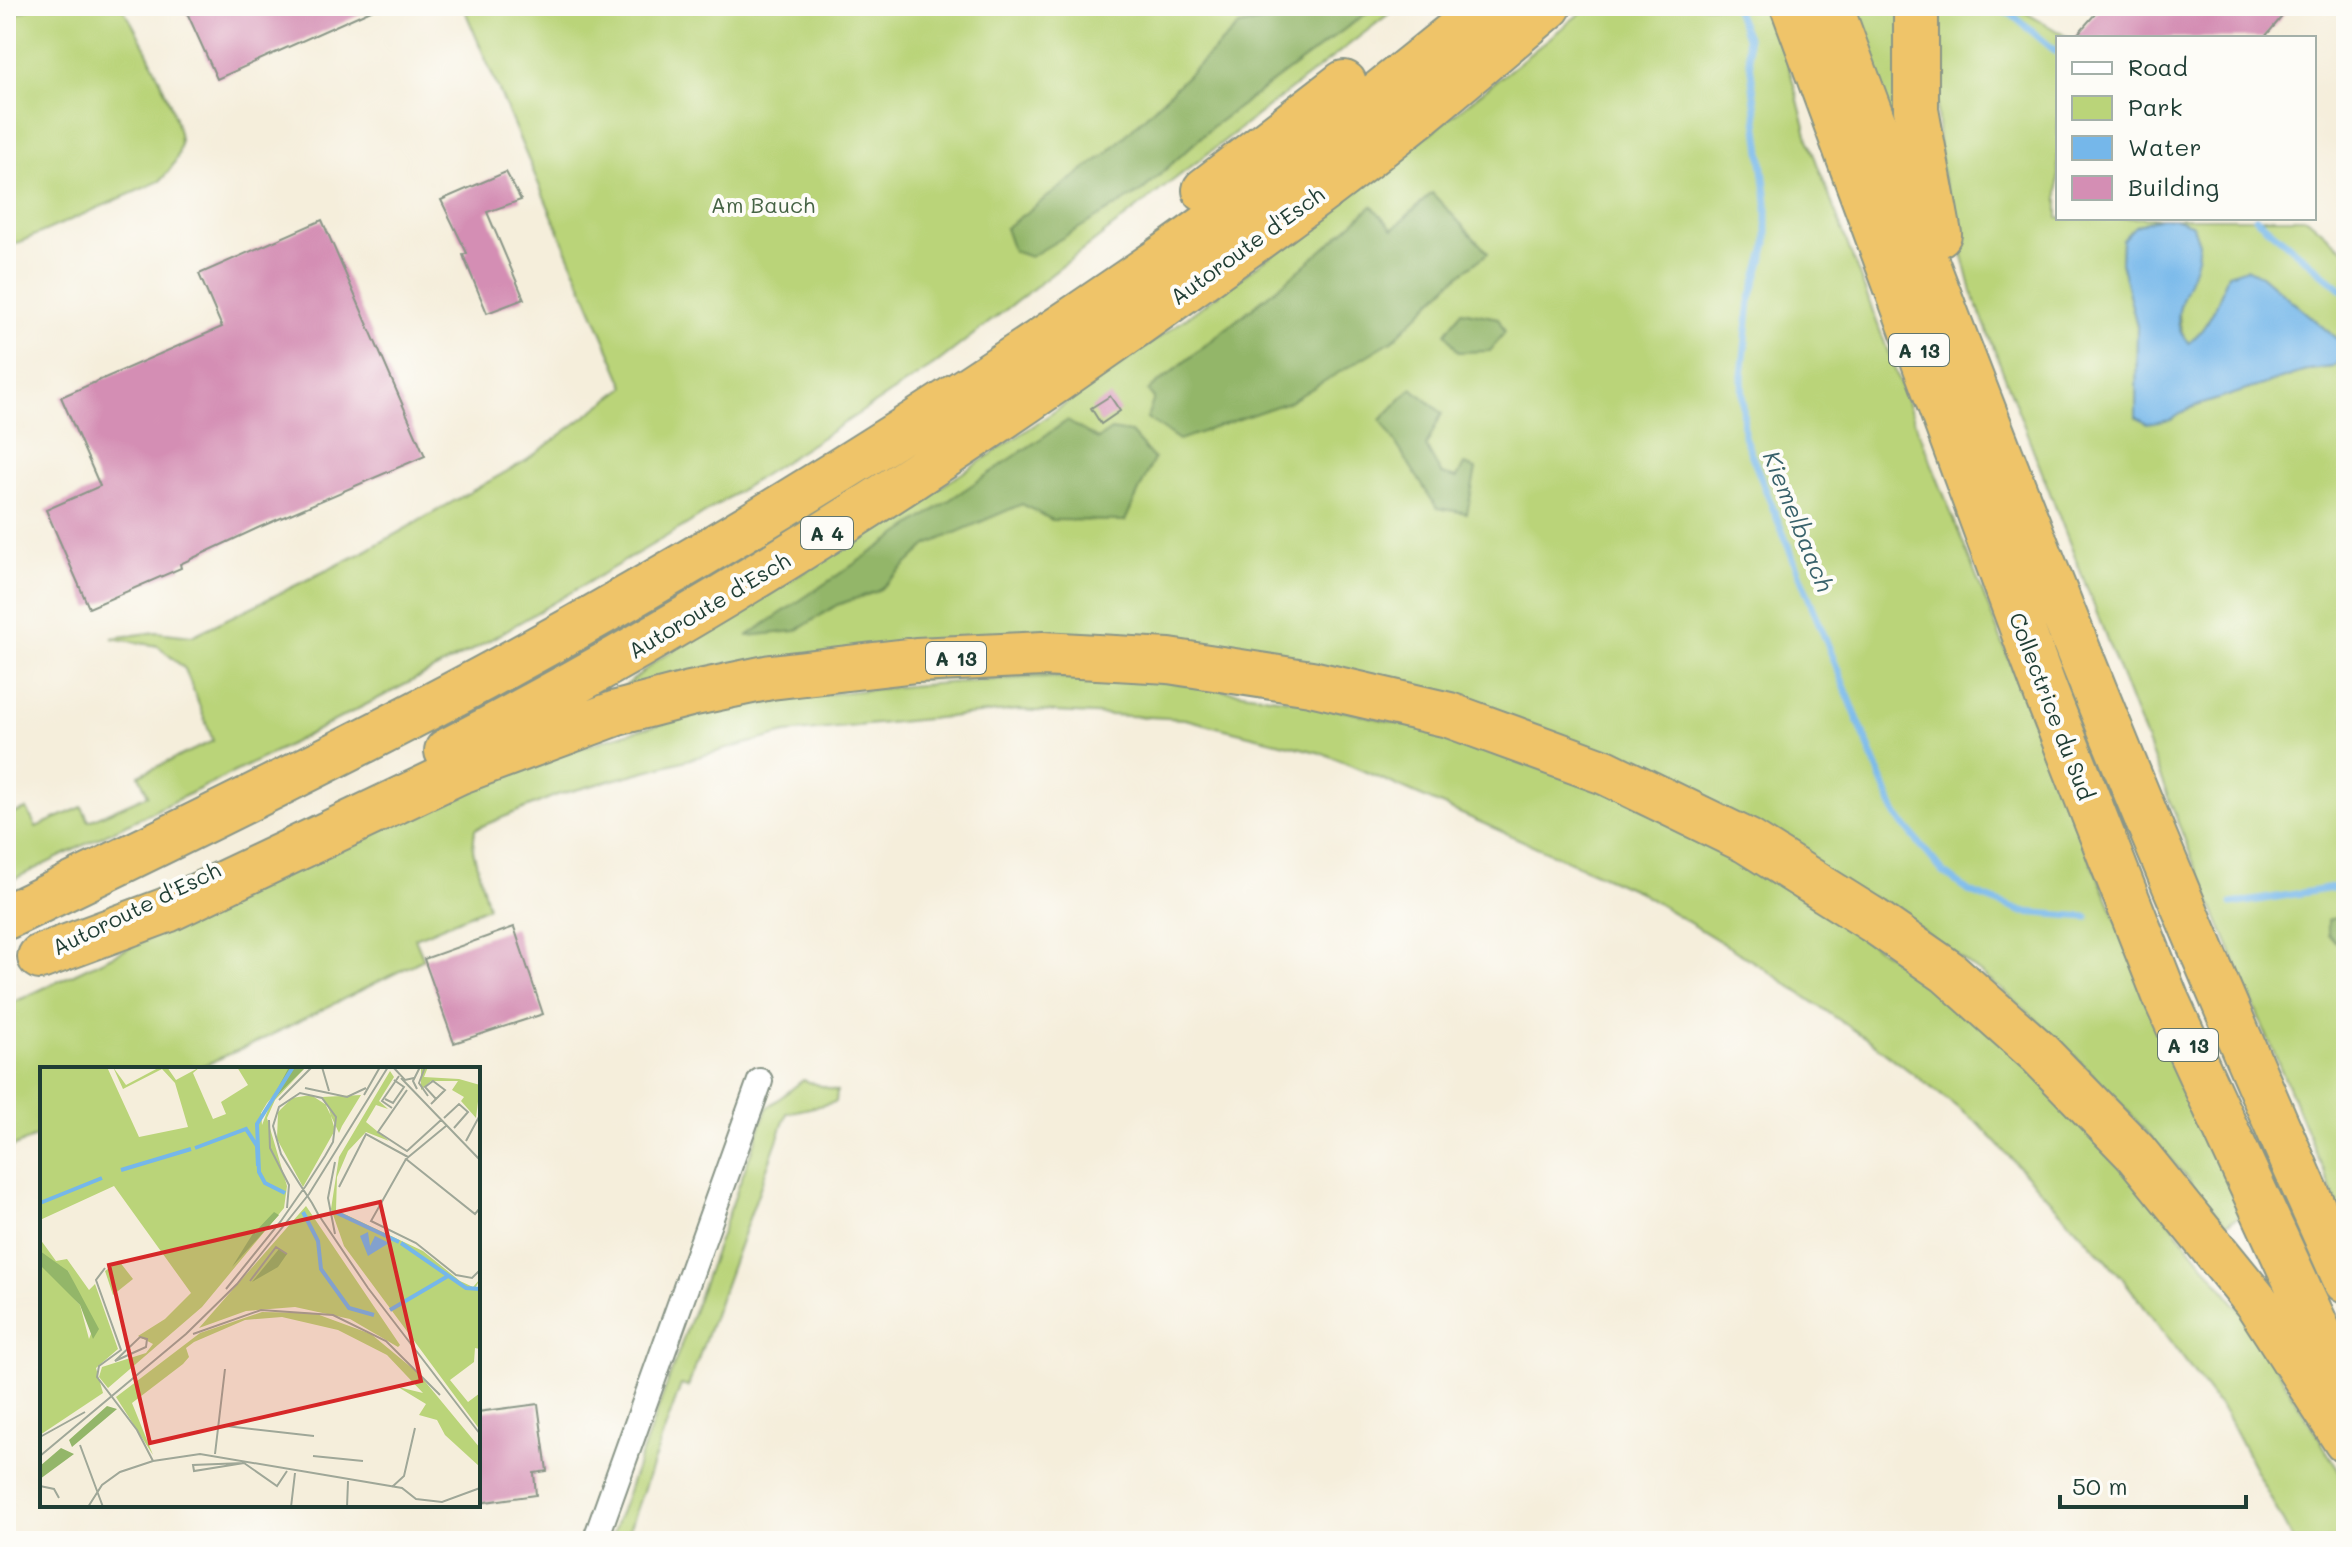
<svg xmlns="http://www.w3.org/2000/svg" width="2352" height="1547" font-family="Mali,sans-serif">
  <rect width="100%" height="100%" fill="#fdfcf7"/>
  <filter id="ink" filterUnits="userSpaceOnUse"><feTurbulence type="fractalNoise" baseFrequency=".0125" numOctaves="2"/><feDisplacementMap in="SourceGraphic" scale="16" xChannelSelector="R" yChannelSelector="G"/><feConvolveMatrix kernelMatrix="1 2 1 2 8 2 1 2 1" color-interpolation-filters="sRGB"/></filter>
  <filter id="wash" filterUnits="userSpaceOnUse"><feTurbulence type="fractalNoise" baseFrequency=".006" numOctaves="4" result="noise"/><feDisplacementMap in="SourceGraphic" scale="32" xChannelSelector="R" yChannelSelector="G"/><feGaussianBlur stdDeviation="1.8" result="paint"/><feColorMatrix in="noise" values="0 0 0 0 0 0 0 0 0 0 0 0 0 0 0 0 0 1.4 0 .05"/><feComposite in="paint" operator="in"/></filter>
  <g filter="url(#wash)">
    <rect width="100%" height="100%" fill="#f5eedb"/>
    <path fill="#bad479" stroke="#6c8856" stroke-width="2" d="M34 6H121C138 29 180 115 180 143 180 159 170 170 160 181L6 248V19Z
      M463 6H1344L1176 153 1142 191 1213 126 1376 6H1399L934 365 686 525 476 648 255 762 6 883V816L27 809 36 827 82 807 89 821 148 795 139 775 213 741 185 669 158 646 112 638 156 632 192 636 360 554 527 460 625 387Z
      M1589 6H1773L1809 142 1904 394 2060 788 2243 1215 2226 1224C2172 1161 2118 1097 2057 1039 2005 988 1944 946 1885 903L1318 667 623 688 657 660C785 584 913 508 1036 424 1227 293 1410 152 1589 6Z
      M1844 6H1906L1915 173Z
      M1931 6H2014L2069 38H2058V218H2160L2135 226 2122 240 2121 262 2137 326 2136 418 2171 420 2190 408 2309 370 2333 367 2344 356V345L2261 275 2228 274C2219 301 2210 324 2189 344 2167 323 2188 254 2193 225L2174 218H2307L2346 252V915L2329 920 2328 935 2346 950V1224L2193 861 1972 292 1940 164Z
      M1041 677 1168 682 1304 702 1442 733 1599 785 1739 856 1938 988 2029 1065 2122 1162 2245 1316 2340 1473 2346 1486V1541H2293L2227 1416 2120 1275 1979 1124 1870 1041 1762 967 1637 891 1325 754 1185 719 1018 710 786 733 557 795 475 829 473 850 488 907 415 938 424 959 255 1043 195 1069H42V1134L6 1150V1006C107 958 207 911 308 864 410 816 512 767 621 735 757 695 900 685 1041 677Z
      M803 1080 837 1091 836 1102 787 1113 688 1387 681 1385 625 1541H610L767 1108Z"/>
    <path fill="#93b669" stroke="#597a4e" stroke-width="2" d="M1307 6H1376L1213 126 1142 191 1030 257 1013 251 1005 228 1106 154 1239 26 1297 14Z
      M1432 193 1488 253 1452 281 1393 340 1291 401 1179 440 1147 418 1154 398 1148 391 1302 268 1372 206 1393 229Z
      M1462 311 1498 318 1505 332 1490 351 1458 352 1446 333Z
      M1412 388 1442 413 1426 446 1441 474 1457 478 1464 464 1476 469 1467 513 1437 508 1381 420Z
      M1067 421 1098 439 1111 430 1131 433 1154 459 1125 521 1052 520 1022 504 927 545 878 591 837 605 796 631 747 636Z
      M2346 915V950L2328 935V920Z"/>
    <path fill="#75b7ea" stroke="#4a7a8f" stroke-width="2" d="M2160 218H2174L2193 225C2194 231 2198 238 2198 244 2201 276 2159 316 2189 343 2210 326 2219 300 2228 274L2247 268 2261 275 2344 345V356L2333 367 2309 370 2190 408 2171 420 2147 424 2136 417 2137 326 2121 262 2122 240 2135 226Z"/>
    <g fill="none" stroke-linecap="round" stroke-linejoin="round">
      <path stroke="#75b7ea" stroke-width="7" d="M1734 6 1747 37 1767 202V244L1750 302 1742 376 1744 436 1896 815 1943 872 1970 892 2023 912 2087 917
        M1988 6 2010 13 2058 53
        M2256 218 2346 293
        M2232 904 2346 886"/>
    </g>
    <g id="blocks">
      <path fill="#d48eb4" d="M184 6H380L217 79Z
        M2102 6H2291L2264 38H2074Z
        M506 172 521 200 487 212 524 299 487 313 463 255 467 253 441 200Z
        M322 220 425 456 260 527 180 564 181 568 89 608 46 510 100 486 61 397 222 327 199 274Z
        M1110 396 1120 411 1101 424 1091 408Z
        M514 927 543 1014 454 1043 424 959Z
        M538 1404 547 1471 534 1473 536 1495 478 1503V1412Z"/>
    </g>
  </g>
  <g filter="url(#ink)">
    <use href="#blocks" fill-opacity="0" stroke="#8a9688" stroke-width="2"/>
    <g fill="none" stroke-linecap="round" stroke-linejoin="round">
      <g stroke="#8a9688" stroke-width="28">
        <path id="minor" d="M595 1541 760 1081"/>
      </g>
      <g stroke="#8a9688" stroke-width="48">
        <path id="motorway" d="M1793 6 2046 693 2167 1001 2346 1391
          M1830 6C1989 436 2158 863 2346 1281
          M1916 6V110L1939 234
          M1205 190 1344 83
          M447 751C685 628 911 484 1130 329 1216 268 1302 208 1384 143 1440 99 1494 52 1549 6
          M6 917C167 840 327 762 484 678 710 556 930 418 1141 273 1261 191 1374 97 1488 6
          M40 957 167 910 458 772 617 713 690 694 771 677 916 660 1043 654 1169 661 1311 683 1449 715 1605 772 1747 841 1873 920 1948 972 2039 1053 2135 1152 2258 1304 2346 1441"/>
      </g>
      <use href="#minor" stroke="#fff" stroke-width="24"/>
      <use href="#motorway" stroke="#efc469" stroke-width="44"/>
    </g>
  </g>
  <g text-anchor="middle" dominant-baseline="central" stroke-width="8" stroke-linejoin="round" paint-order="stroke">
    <g fill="#fdfcf7" stroke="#62766e" stroke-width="2">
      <rect x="1889" y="334" width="60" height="32" rx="6"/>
      <rect x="801" y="517" width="52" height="32" rx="6"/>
      <rect x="926" y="642" width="60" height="32" rx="6"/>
      <rect x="2158" y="1029" width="60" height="32" rx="6"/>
    </g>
    <g font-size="20" font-weight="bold" fill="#1f3d34">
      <text x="1919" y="350">A 13</text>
      <text x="827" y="533">A 4</text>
      <text x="956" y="658">A 13</text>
      <text x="2188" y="1045">A 13</text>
    </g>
    <g font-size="22" fill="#466345" stroke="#fdfcf7">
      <text x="763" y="204">Am Bauch</text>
    </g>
    <g font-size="22" fill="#1f3d34" stroke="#fdfcf7">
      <text transform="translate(1247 245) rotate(-36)">Autoroute d'Esch</text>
      <text transform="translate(709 605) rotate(-31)">Autoroute d'Esch</text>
      <text transform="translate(2052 706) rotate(69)">Collectrice du Sud</text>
      <text transform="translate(136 908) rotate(-26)">Autoroute d'Esch</text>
    </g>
    <g font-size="24" font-style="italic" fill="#39626b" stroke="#fdfcf7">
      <text transform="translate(1799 521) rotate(68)">Kiemelbaach</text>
    </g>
  </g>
  <g transform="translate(40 1067)">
    <rect width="440" height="440" fill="#f5eedb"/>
    <path d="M0 0H67L99 70 148 60 135 16 122 2 83 22 73 0 86 18 120 0H127L136 13 160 0 153 6 173 52 186 47 181 35 208 18 197 0H259L227 36 221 46 222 58 231 35 266 0 235 33 227 51 247 119 244 141 162 240 68 321 59 310 62 300 106 286 113 277 98 269 125 252 151 226 74 119 0 153ZM381 0H388L384 10 419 12 440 18 436 51 421 34 424 30 412 23 418 14H391L381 23ZM350 4 354 10 339 34 348 42 336 38 326 55 349 74 326 65 308 84 297 110 296 143 383 184 420 214 433 220 440 212 436 220 440 221V282L435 281 434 295 410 313 428 335 440 326V363L304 179 291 142 299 90ZM271 28 288 39 295 63 263 120 237 72 238 45 252 31ZM321 28 302 59 299 66 282 30ZM266 139 360 278 358 280 310 252 255 240 206 244 159 261ZM0 172 16 194 27 192 49 223 55 217 78 282 56 301 63 326 0 368ZM8 203 28 204 54 259 49 272 40 238ZM79 194 93 212 73 228 65 204ZM222 245 274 246 331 267 378 306 440 381V400L405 368 397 353 379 348 386 337 358 320 383 326 347 288 298 263 242 250 205 253 154 275 146 281 149 290 143 297 92 336 113 388 76 330 160 266Z" fill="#bad479" fill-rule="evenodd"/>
    <path d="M249 0H266L231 35 219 57ZM234 145 239 148 192 200 212 168ZM239 182 247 187 238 200 212 215ZM0 184 28 204 59 262 53 272 40 238 0 198ZM67 339 77 342 32 380 29 373ZM21 381 34 387 0 412V399Z" fill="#93b669"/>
    <path d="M328 165 330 179 335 169 349 176 328 189 320 169Z" fill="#75b7ea"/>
    <path fill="none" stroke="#75b7ea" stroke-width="4" d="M155 81 206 62 217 79 218 99M81 103 151 82M245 126 225 116 219 105 217 57 253 0M0 136 62 111M263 145 278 174 281 202 309 241 334 248M295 145 359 175M361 176 426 221 440 222M350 243 408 209"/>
    <path fill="none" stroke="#9fa798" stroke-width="2" d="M282 0 289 24M353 0 365 13 374 11M385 0 379 16 388 29M361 11 440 93M265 21 307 30 326 21M377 22 373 14 380 0M367 23 338 65 367 84 401 53M324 28 340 0M345 32 353 36 364 20 354 13M239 33 272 0M391 37 405 23 393 14 385 20 396 32M352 41 342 34 359 9M404 51 419 37 428 45 414 61M229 53 230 81 249 118 247 141M406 59 366 92 435 147 440 141M426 74 440 48M366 92 331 154 376 176 416 208 432 211 440 203M295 95 288 131 295 167M299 120 326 67 368 90M65 201 56 213 81 283 59 299 57 310 97 363 113 394M210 214 236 180 247 187M186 222 241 154 259 128 265 120 285 89 293 75 296 50 282 31 260 26 239 40 233 59 241 87 259 116 272 136 278 147 328 221 440 367M153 267 221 243 293 248 346 274 400 328M100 270 107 272 106 280 75 294ZM186 359 274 369M0 370 45 345M40 378 63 440M175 387 185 302M0 389 146 267 197 217 269 127 348 0M273 389 323 394M204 396 154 404 153 398 204 396 237 419 247 404M0 419 14 422 19 431M352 420 364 409 375 361M48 440 62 418 80 405 113 394 160 387 362 421 376 432 402 435 440 421M251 440 255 406M307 440 308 414"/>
    <path fill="#d62828" fill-opacity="0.15" stroke="#d62828" stroke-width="4" d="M340 135 381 314 110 376 69 198Z"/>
    <rect width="440" height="440" fill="none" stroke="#1f3d34" stroke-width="4"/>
  </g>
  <rect width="2352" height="1547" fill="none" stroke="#fdfcf7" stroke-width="32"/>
  <rect x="2056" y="36" width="260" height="184" fill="#fdfcf7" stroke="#a4b0a9" stroke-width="2"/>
  <rect x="2072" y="62" width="40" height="12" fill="#ffffff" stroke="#a4b0a9" stroke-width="2"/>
  <text x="2128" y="76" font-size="24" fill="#1f3d34">Road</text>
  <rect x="2072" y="96" width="40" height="24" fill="#bad479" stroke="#a4b0a9" stroke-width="2"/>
  <text x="2128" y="116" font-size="24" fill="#1f3d34">Park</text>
  <rect x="2072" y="136" width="40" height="24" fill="#75b7ea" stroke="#a4b0a9" stroke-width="2"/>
  <text x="2128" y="156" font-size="24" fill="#1f3d34">Water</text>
  <rect x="2072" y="176" width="40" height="24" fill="#d48eb4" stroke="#a4b0a9" stroke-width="2"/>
  <text x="2128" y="196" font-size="24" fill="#1f3d34">Building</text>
  <path d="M2060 1495v12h186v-12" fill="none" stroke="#1f3d34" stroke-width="4"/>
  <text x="2072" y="1495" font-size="24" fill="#1f3d34" stroke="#fdfcf7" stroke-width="6" paint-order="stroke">50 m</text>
</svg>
